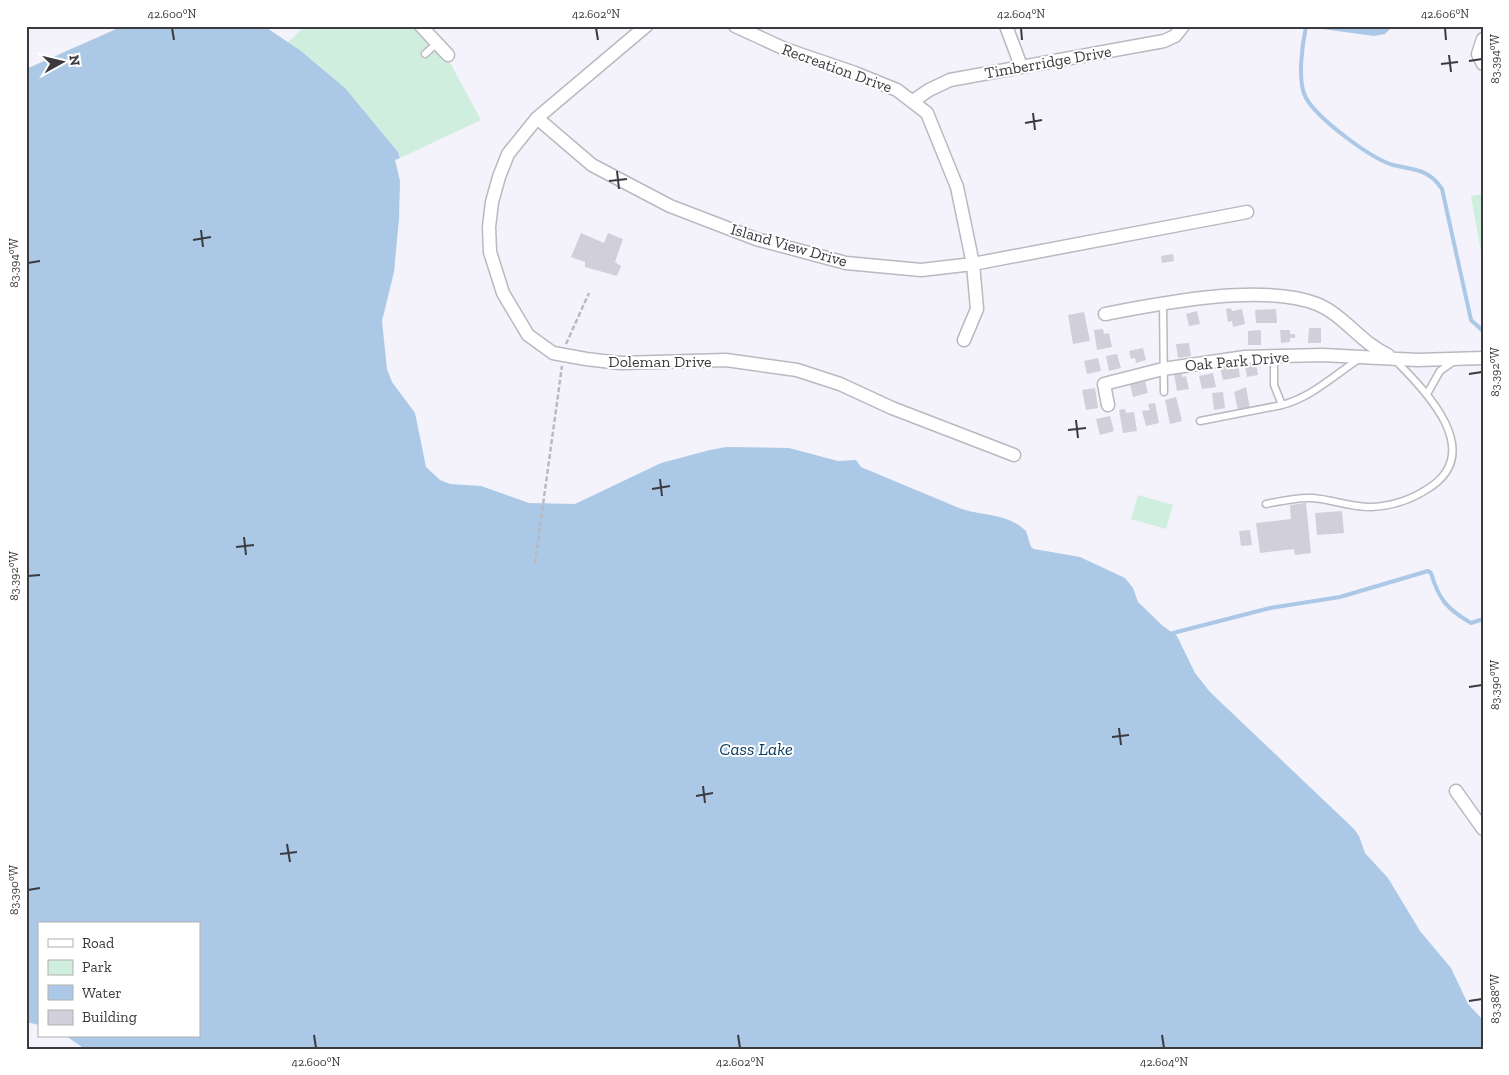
<svg xmlns="http://www.w3.org/2000/svg" width="1509" height="1075" font-family="'Zilla Slab',serif">
  <rect width="100%" height="100%" fill="#f4f2fb"/>
  <path fill="#d0eede" d="M305 26H417L447 57 481 120 400 158 398 152C365 112 333 70 287 43Z
    M1483 194V263L1471 196Z
    M1138 495 1173 505 1166 529 1131 519Z"/>
  <path fill="#abc9e7" d="M123 26H264L301 51 345 88 398 152 400 158 395 160 400 181 399 219 394 272 382 321 387 369 392 382 415 413 426 467 440 480 450 484 481 486 529 503 575 504 661 463 710 450 726 447 789 448 838 461 856 460 861 467 959 508C981 516 1008 513 1026 531L1031 547 1034 549 1080 557 1125 578 1133 588 1138 602 1163 626 1177 636 1195 673 1210 692 1354 829 1359 836 1365 853 1388 878 1420 931 1451 968 1468 1004 1483 1020V1049H85L66 1036H199V924H39V1025L26 1022V69Z
    M1300 26H1393L1385 34 1374 36Z"/>
  <g fill="none" stroke-linecap="round" stroke-linejoin="round">
    <path stroke="#abc9e7" stroke-width="4" d="M1306 27C1302 45 1297 82 1306 98 1318 119 1370 158 1393 165 1414 170 1429 169 1442 189L1471 320 1483 331
      M1173 633 1270 608 1340 597 1428 571 1431 573C1439 600 1447 609 1471 623L1483 619"/>
  </g>
  <path fill="#d1cfd9" d="M581 233 604 243 608 233 623 239 615 262 621 266 617 276 585 267V262L571 257Z
    M1173 254 1174 261 1162 263 1161 256Z
    M1231 308 1232 311 1242 309 1245 324 1233 327 1232 321 1228 322 1226 309Z
    M1276 309 1277 323H1256L1255 310Z
    M1197 311 1200 324 1189 326 1186 314Z
    M1084 312 1090 341 1073 344 1068 315Z
    M1309 328H1321V343H1308Z
    M1103 329 1104 334 1109 333 1112 347 1097 350 1094 330Z
    M1261 330V345H1248V331Z
    M1280 330H1290V334H1295V338H1290V342L1281 343Z
    M1189 343 1191 356 1178 358 1176 344Z
    M1143 348 1146 360 1136 363 1135 358 1131 359 1129 351Z
    M1117 354 1121 368 1109 371 1106 356Z
    M1098 358 1101 371 1087 374 1084 361Z
    M1219 362 1238 363 1240 377 1223 380Z
    M1256 363 1258 375 1247 377 1245 366Z
    M1181 373 1183 377 1186 376 1189 389 1177 391 1174 374Z
    M1213 373 1216 387 1202 389 1199 376Z
    M1145 381 1148 393 1133 397 1130 384Z
    M1246 387 1250 408 1238 410 1234 392Z
    M1095 388 1098 408 1086 410 1082 390Z
    M1223 392 1225 408 1214 410 1212 393Z
    M1176 397 1182 421 1170 424 1165 400Z
    M1155 403 1159 423 1146 426 1142 411 1150 410 1148 404Z
    M1125 409 1126 413 1134 412 1137 431 1123 433 1119 410Z
    M1110 416 1114 431 1100 435 1096 419Z
    M1306 503 1311 553 1295 555 1294 549 1260 553 1256 523 1291 519 1290 505Z
    M1342 511 1344 533 1317 535 1315 513Z
    M1250 530 1252 545 1241 546 1239 531Z"/>
  <g fill="none" stroke-linecap="round" stroke-linejoin="round">
    <g stroke="#bab8c1" stroke-width="9">
      <path id="service" d="M425 54 437 43
        M1163 303 1164 392
        M1274 356V385L1282 405C1312 397 1333 376 1359 359
        M1427 394 1440 371 1454 361
        M1200 421 1282 405
        M1266 504C1281 501 1297 497 1312 498 1332 499 1352 508 1372 507 1393 506 1411 500 1429 488 1485 452 1427 392 1396 361"/>
    </g>
    <g stroke="#bab8c1" stroke-width="15">
      <path id="minor" d="M421 26 448 55
        M646 26 537 118 508 154 499 177 492 202 489 227 490 252 503 293 528 335 553 353 586 359 620 363 726 360 797 370 840 384 892 408 1014 455
        M735 26 785 49 855 73 897 90 927 113 957 187 973 264 977 309 964 340
        M1006 26 1021 66
        M1483 39 1478 54 1483 64
        M913 101 929 90 950 80 1164 41 1175 36 1183 26
        M537 118 592 165 670 206 756 239 846 263 921 270 973 264 1247 212
        M1105 314C1162 303 1262 283 1317 304 1344 315 1361 343 1388 355
        M1108 405 1104 384 1163 369 1245 357 1323 355 1417 360 1483 358
        M1456 791 1483 829"/>
    </g>
    <path stroke="#bab8c0" stroke-width="2.5" stroke-dasharray="5 2.5" stroke-linecap="butt" d="M566 344 589 293
      M535 563 562 366"/>
    <use href="#service" stroke="#fff" stroke-width="6"/>
    <use href="#minor" stroke="#fff" stroke-width="12"/>
  </g>
  <path fill="none" stroke="#3b3a3e" stroke-width="2" d="M172 28 174 40M596 28 598 40M1021 28 1022 40M1445 28 1446 40M1449 55 1451 72M1469 61 1482 59M1441 64 1458 62M1033 113 1035 130M1025 123 1042 120M617 171 619 189M609 181 627 179M201 230 203 247M193 240 211 237M28 263 40 261M1469 374 1482 372M1076 420 1078 438M1068 430 1086 428M660 479 662 496M652 489 670 486M244 537 246 555M236 547 254 545M28 576 40 575M1469 687 1482 685M1119 728 1121 745M1112 737 1129 735M703 786 705 803M696 796 713 793M287 844 290 862M280 854 297 852M28 890 40 888M1469 1001 1482 999M314 1035 316 1048M738 1035 740 1048M1162 1035 1164 1048"/>
  <g text-anchor="middle" dominant-baseline="central" stroke-width="4" stroke-linejoin="round" paint-order="stroke">
    <g font-size="16" fill="#3b3a3e" stroke="#fff">
      <text transform="translate(1048 62) rotate(-10)">Timberridge Drive</text>
      <text transform="translate(837 68) rotate(20)">Recreation Drive</text>
      <text transform="translate(789 245) rotate(16)">Island View Drive</text>
      <text x="660" y="361">Doleman Drive</text>
      <text transform="translate(1237 361) rotate(-5)">Oak Park Drive</text>
    </g>
    <g font-size="18" font-style="italic" fill="#0b3b62" stroke="#fff">
      <text x="756" y="749">Cass Lake</text>
    </g>
  </g>
  <rect width="1509" height="1075" fill="none" stroke="#ffffff" stroke-width="55"/>
  <rect x="38" y="922" width="162" height="115" fill="#ffffff" stroke="#b1b0b2"/>
  <rect x="48" y="939" width="25" height="8" fill="#ffffff" stroke="#b1b0b2"/>
  <text x="82" y="948" font-size="15" fill="#3b3a3e">Road</text>
  <rect x="48" y="960" width="25" height="15" fill="#d0eede" stroke="#b1b0b2"/>
  <text x="82" y="972" font-size="15" fill="#3b3a3e">Park</text>
  <rect x="48" y="985" width="25" height="15" fill="#abc9e7" stroke="#b1b0b2"/>
  <text x="82" y="998" font-size="15" fill="#3b3a3e">Water</text>
  <rect x="48" y="1010" width="25" height="15" fill="#d1cfd9" stroke="#b1b0b2"/>
  <text x="82" y="1022" font-size="15" fill="#3b3a3e">Building</text>
  <g transform="translate(62 62) rotate(82)" stroke="#ffffff" stroke-width="4" paint-order="stroke">
  <path d="M0-4L9 19L0 12L-9 19Z" fill="#3b3a3e"/>
  <text y="-8" font-size="14" font-weight="bold" text-anchor="middle" fill="#3b3a3e">N</text>
  </g>
  <rect x="28" y="28" width="1454" height="1020" fill="none" stroke="#3b3a3e" stroke-width="2"/>
  <g font-size="12" text-anchor="middle" fill="#3b3a3e">
    <text x="172" y="18">42.600°N</text>
    <text x="596" y="18">42.602°N</text>
    <text x="1021" y="18">42.604°N</text>
    <text x="1445" y="18">42.606°N</text>
    <text transform="translate(1495 59) rotate(-90)" y="4">83.394°W</text>
    <text transform="translate(14 263) rotate(-90)" y="4">83.394°W</text>
    <text transform="translate(1495 372) rotate(-90)" y="4">83.392°W</text>
    <text transform="translate(14 576) rotate(-90)" y="4">83.392°W</text>
    <text transform="translate(1495 685) rotate(-90)" y="4">83.390°W</text>
    <text transform="translate(14 890) rotate(-90)" y="4">83.390°W</text>
    <text transform="translate(1495 999) rotate(-90)" y="4">83.388°W</text>
    <text x="316" y="1066">42.600°N</text>
    <text x="740" y="1066">42.602°N</text>
    <text x="1164" y="1066">42.604°N</text>
  </g>
</svg>
